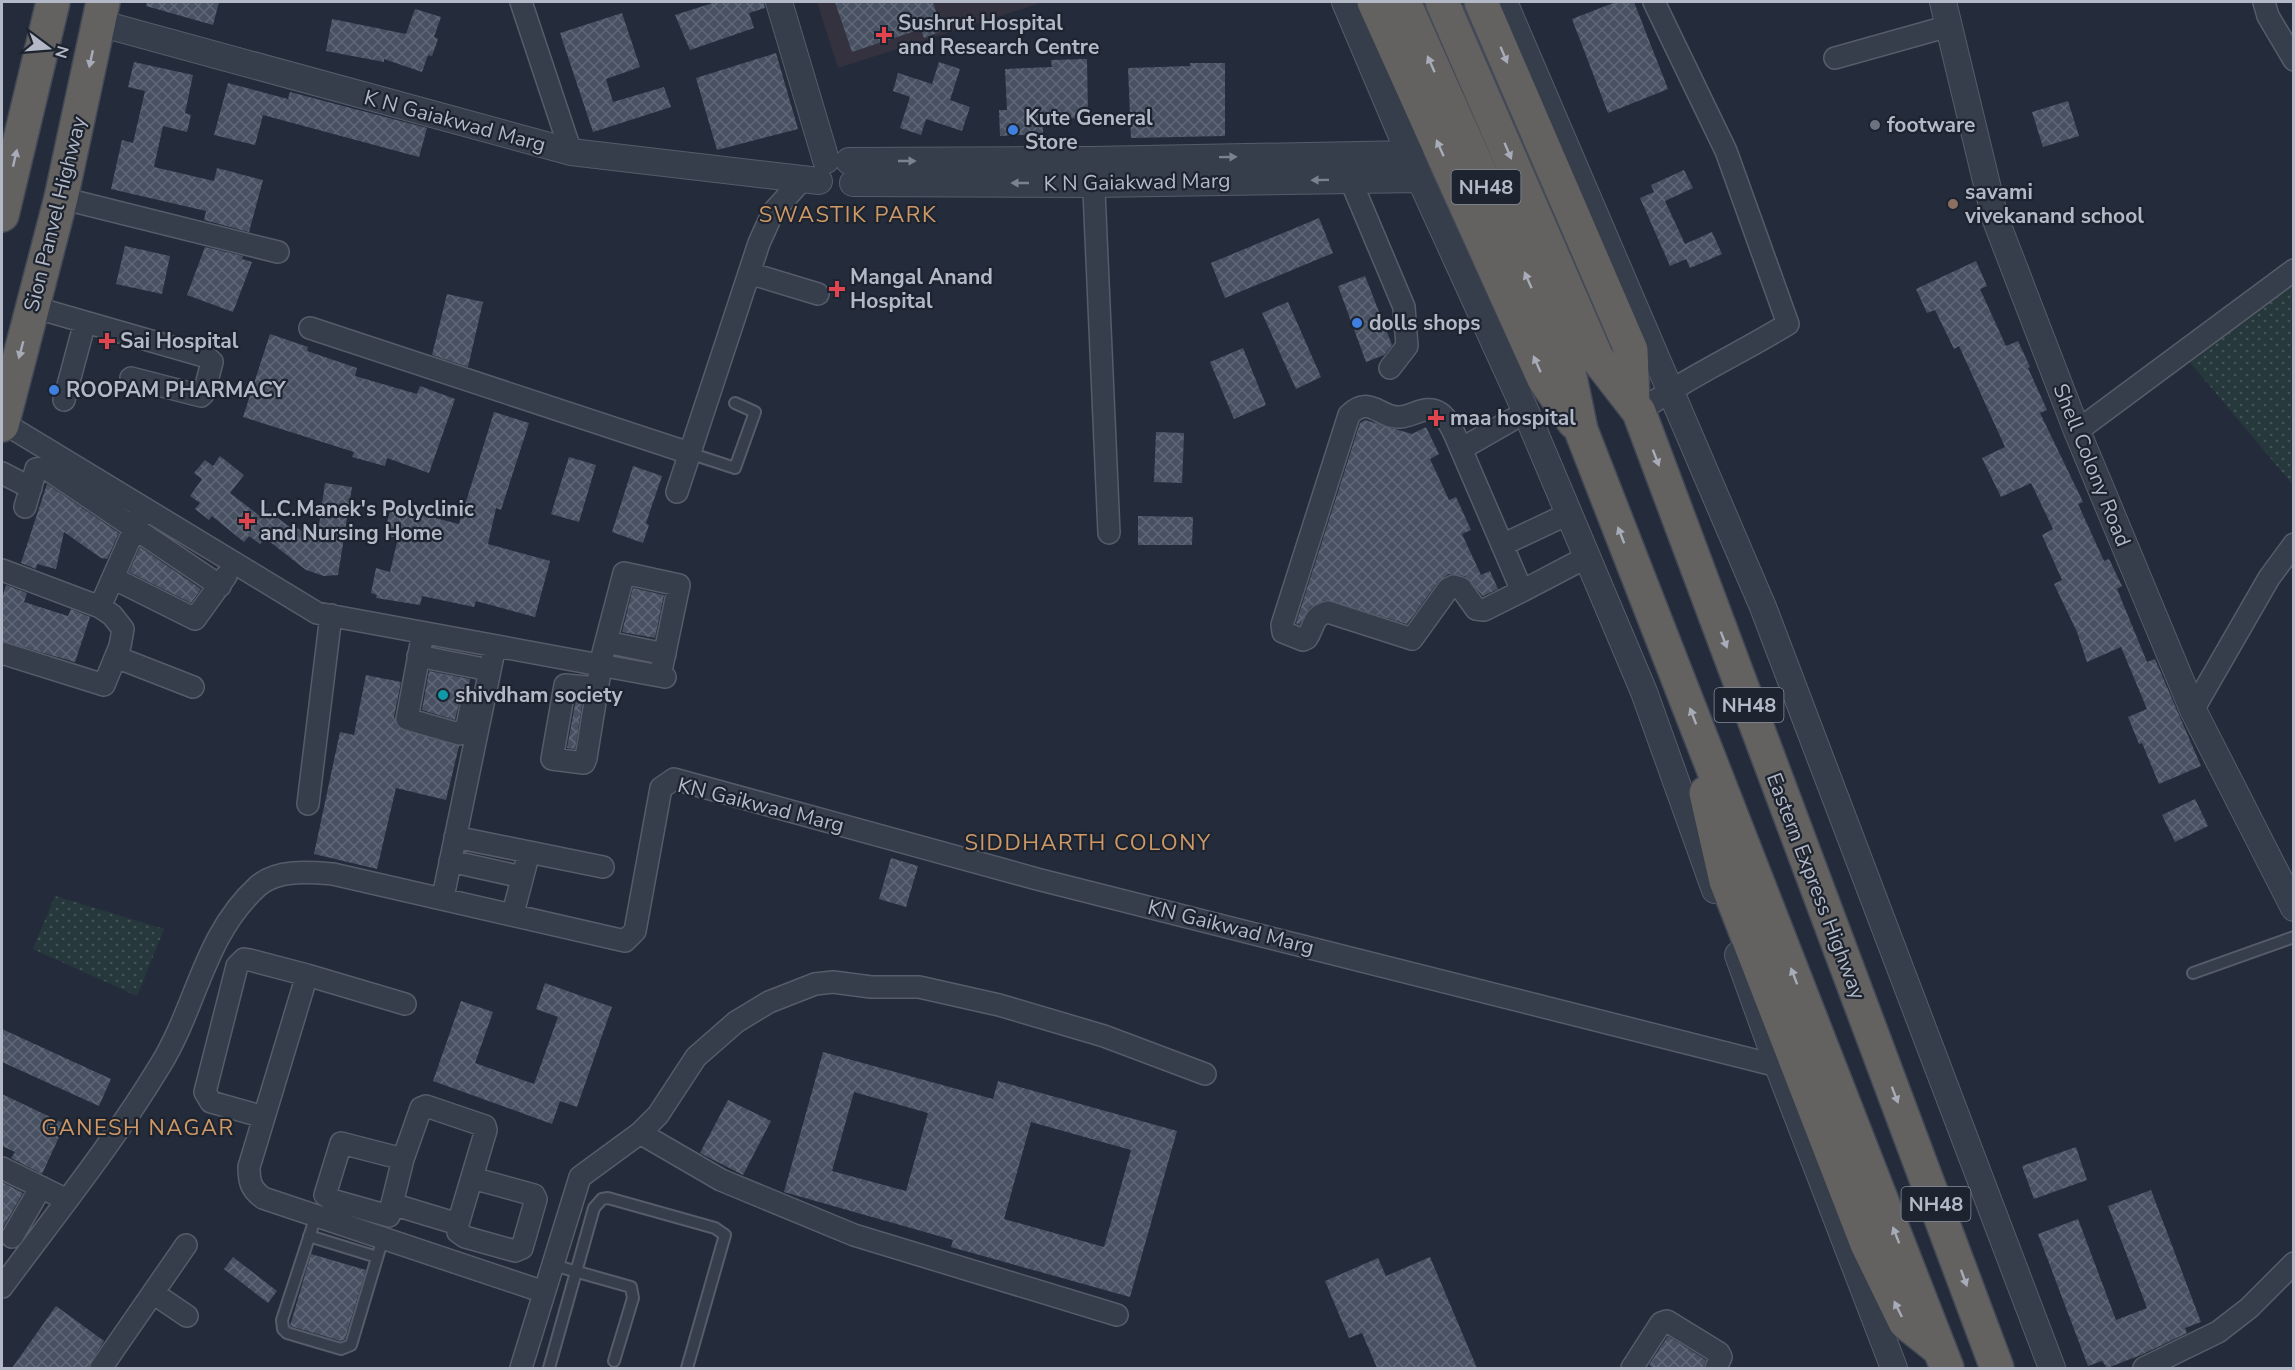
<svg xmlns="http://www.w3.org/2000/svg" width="2295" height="1370" font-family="'Nunito Sans',sans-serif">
  <defs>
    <pattern id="green-dots" width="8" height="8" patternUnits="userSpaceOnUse" patternTransform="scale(1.5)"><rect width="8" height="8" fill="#26383c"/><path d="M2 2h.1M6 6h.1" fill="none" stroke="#435357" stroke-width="1.8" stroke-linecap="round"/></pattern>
    <pattern id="building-cross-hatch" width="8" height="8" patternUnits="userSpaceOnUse" patternTransform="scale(1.5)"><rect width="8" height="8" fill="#485162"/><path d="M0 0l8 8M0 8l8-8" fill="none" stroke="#606877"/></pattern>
  </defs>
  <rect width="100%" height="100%" fill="#242c3b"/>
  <path fill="#34323f" d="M817 2H1044L838 68Z"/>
  <path fill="url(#green-dots)" d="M2293 286V485L2189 361Z
    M55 896 164 929 137 996 33 949Z"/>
  <path fill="url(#building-cross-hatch)" fill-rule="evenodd" d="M147 2H219L213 25 146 6Z
    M716 2H764L765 8 749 13 754 28 690 50 675 15Z
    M835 2H933L942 31 924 38 921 29 852 52Z
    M1616 2H1634L1668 89 1608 113 1572 19Z
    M415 9 441 17 434 37 438 39 432 56 428 55 422 72 384 59V62L326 51 332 19 406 34Z
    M622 13 640 67 606 79 613 102 664 87 671 107 593 132 560 33Z
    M776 53 798 129 717 150 696 78Z
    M1087 59 1088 118 1043 119V134L1000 136 999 110H1007L1005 69 1052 67 1051 60Z
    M134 62 193 75 185 113 191 115 187 132 163 126 154 167 214 181 217 168 263 180 249 232 204 220 206 211 111 189 122 140 133 143 145 91 128 87Z
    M939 62 960 69 950 100 970 107 962 131 926 119 921 135 900 128 910 97 893 91 898 73 932 84Z
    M1190 63H1225V136L1131 138 1128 68 1190 66Z
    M228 83 288 99 290 92 427 128 419 157 263 115 255 145 214 135Z
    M2068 101 2079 136 2043 147 2032 112Z
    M1684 170 1693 188 1665 201 1685 244 1712 232 1722 254 1690 268 1686 259 1670 266 1640 198 1654 192 1651 185Z
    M1319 218 1333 253 1225 298 1211 263Z
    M125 246 170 256 162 294 116 284Z
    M205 247 243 256 242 259 252 262 233 312 187 295Z
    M1976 261 1987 286 1980 289 2006 346 2018 341 2030 367 2028 368 2047 410 2040 413 2083 502 2078 504 2104 561 2109 559 2122 586 2117 589 2147 662 2155 659 2201 766 2159 784 2142 743 2139 744 2128 717 2147 709 2121 647 2087 662 2077 632 2054 584 2062 580 2042 535 2053 529 2031 483 2001 497 1982 458 2005 447 1959 346 1954 349 1935 310 1927 313 1916 289Z
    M1365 276 1392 345 1384 355 1366 362 1338 286Z
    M447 294 483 302 468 367 432 355Z
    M1288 302 1321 377 1296 389 1262 313Z
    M270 334 308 347 307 351 357 368 355 376 417 394 420 386 455 399 429 473 387 458 385 466 352 457 354 452 243 417Z
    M1243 348 1266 405 1234 419 1210 362Z
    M494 412 529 423 501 510 496 508 488 544 550 561 535 617 476 601 474 607 422 596 420 605 376 598 377 595 371 593 376 568 390 572 398 538 384 535 391 507 459 524Z
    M1365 420 1412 434 1426 427 1439 454 1430 459 1449 500 1456 497 1471 530 1462 534 1481 575 1490 571 1498 589 1483 596 1465 576 1449 574 1438 582 1407 624 1325 600 1310 607 1299 625 1296 623 1360 423Z
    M1156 432 1184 433 1182 483 1154 482Z
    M220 456 244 475 230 493 260 516 265 509 290 527 292 525 317 540 325 483 352 487 338 575 324 576 306 570 265 538 260 544 249 536 244 542 212 516 209 520 195 509 200 503 190 496 202 479 194 473 205 460 213 466Z
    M569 457 596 465 579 522 551 514Z
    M633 466 662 476 646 523 649 525 643 543 612 532Z
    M47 484 119 533 107 559 101 558 64 532 56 569 37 564 36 569 21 563Z
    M1138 516 1193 517 1192 545H1138Z
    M140 547 201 589 191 603 129 572Z
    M6 585 27 593 24 602 68 616 71 609 90 617 75 662 2 641V598Z
    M633 588 664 595 655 638 622 632Z
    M429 671 470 679 467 694 459 703 455 720 422 710Z
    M366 675 401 682 394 717 399 728 459 746 446 800 396 788 377 869 314 854 340 732 354 735Z
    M576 699H583L575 749 567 748Z
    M2195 799 2208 826 2175 842 2162 815Z
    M891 858 918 866 906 907 879 899Z
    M545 983 612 1007 577 1107 560 1101 552 1124 433 1081 461 1001 493 1012 475 1063 534 1084 558 1017 536 1009Z
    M2 1029 111 1079 99 1106 2 1062Z
    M823 1052 993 1099 998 1081 1177 1131 1130 1297 951 1247 953 1240 784 1192ZM854 1092 928 1113 906 1191 832 1171ZM1031 1122 1131 1150 1104 1247 1004 1219Z
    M2 1094 65 1124 42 1174 11 1158 15 1152 2 1146Z
    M728 1100 771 1121 743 1175 700 1153Z
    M2076 1147 2087 1180 2034 1199 2022 1166Z
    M2 1182 23 1193 3 1227 2 1226Z
    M2151 1190 2201 1322 2185 1328 2187 1333 2141 1355 2107 1368 2102 1361 2088 1366 2038 1234 2078 1219 2116 1320 2147 1308 2108 1206Z
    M311 1254 366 1270 345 1339 341 1341 290 1326Z
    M233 1257 277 1291 268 1303 224 1269Z
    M1430 1257 1477 1368H1377L1362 1333 1349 1338 1325 1281 1378 1258 1386 1276Z
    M56 1306 104 1341 88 1368H12Z
    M1668 1336 1706 1360 1703 1368H1654L1649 1365Z"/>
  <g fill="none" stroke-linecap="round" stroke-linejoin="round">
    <g stroke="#565c69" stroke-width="14">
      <path id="service" d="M689 453 735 468 755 412 735 403
        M2193 973 2294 937
        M316 1216 282 1320 283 1329 287 1333 341 1349 351 1345 383 1238
        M309 1236 377 1257
        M553 1265 631 1287 633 1298 614 1361
        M549 1368 594 1208 602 1199 608 1198 715 1228 725 1235 687 1368"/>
    </g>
    <g stroke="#565c69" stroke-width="24">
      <path id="minor" d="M521 2 571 152
        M2264 2 2268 16 2294 60
        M1835 58 1949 26
        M1345 167 1404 307 1407 346 1390 368
        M1093 168 1109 533
        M61 198 278 252
        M749 273 818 294
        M33 307 207 357 212 362 204 393 201 396 131 378
        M310 328 689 453
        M64 400 85 322
        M1639 412C1686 378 1739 354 1788 324L1726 151 1654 2
        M2 422 317 613 665 677
        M2077 431 2294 270
        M1461 449 1522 591 1484 610 1476 609 1461 588 1454 586 1448 589 1412 639 1328 612C1313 615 1314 627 1307 638L1303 640 1283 632 1282 625 1349 415C1370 394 1380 419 1400 417 1414 416 1426 404 1440 413 1450 420 1456 438 1461 449L1526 412
        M2 473 31 488
        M677 492 759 243 773 212 803 179
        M25 507 36 469 44 467 220 586
        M1502 545 1568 514
        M2 570 100 607 112 615 123 629 120 646 104 685 2 653
        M113 578 195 619 226 576
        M1522 591 1587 557
        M100 607 140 516
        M423 633 407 719 459 734 467 726 471 706
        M606 642 665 654
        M418 656 479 668
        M116 657 193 687
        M597 688 565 685 552 759 584 763 586 758 603 653 624 573 679 585 660 676
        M2193 710 2269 578 2294 544
        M308 804 331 615
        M455 837 603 867
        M450 861 522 877
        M443 897 495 646
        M513 913 526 864
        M405 1004 307 975 249 1167C249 1182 251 1189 263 1198L544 1292
        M264 1117 211 1102 205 1092 237 966 244 959 250 960 307 975
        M640 1133 721 1180 854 1235 1117 1315
        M341 1143 403 1159 389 1216 332 1200 325 1195Z
        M2 1168 67 1200
        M392 1204 458 1224 486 1130 485 1126 426 1106 421 1108 403 1159
        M458 1224V1232L465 1237 515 1251 522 1248 536 1199 534 1195 472 1178
        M12 1237 41 1187
        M2 1287C56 1214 114 1142 161 1064 197 1005 204 935 258 886 277 869 309 872 333 874L625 941 635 931 661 788 674 779 1037 879 1778 1066
        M153 1293 187 1316
        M101 1368 186 1245
        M521 1368 580 1177 640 1133 658 1115 696 1057 736 1022 769 1002 815 984 833 982 871 987H919L999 1005 1104 1036 1205 1074
        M1632 1368 1661 1323 1667 1321 1719 1353 1721 1357 1716 1368
        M2144 1368 2218 1332 2249 1308 2294 1263"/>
    </g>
    <g stroke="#565c69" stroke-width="28">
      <path id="tertiary" d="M779 2 826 160
        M1345 2 1420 179 1526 412 1644 692 1715 890
        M1504 2 1763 607 2052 1368
        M1943 2 1995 218 2077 431 2193 710 2294 908
        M99 23 571 152 819 181
        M849 161 1092 160 1410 154
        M853 183 1095 184 1420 179
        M1738 955 1778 1066 1894 1368"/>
    </g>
    <g stroke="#434956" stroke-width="36">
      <path id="trunk" d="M1374 2 1544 379 1574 422
        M1404 2 1569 372 1581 430 1947 1368
        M1442 2 1597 358 1639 412 1997 1368
        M1481 2 1631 350 1633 404
        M2 215 53 2
        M2 425 61 198 103 2
        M1706 793 1726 881 1867 1244 1905 1322 1939 1349"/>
    </g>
    <use href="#service" stroke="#373e4b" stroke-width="10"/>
    <use href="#minor" stroke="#373e4b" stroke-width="21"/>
    <use href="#tertiary" stroke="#373e4b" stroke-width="26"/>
    <use href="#trunk" stroke="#636260" stroke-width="33"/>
  </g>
  <defs><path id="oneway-solid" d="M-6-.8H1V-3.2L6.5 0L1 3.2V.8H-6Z" transform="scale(1.5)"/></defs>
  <g fill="#a7acb8">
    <use href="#oneway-solid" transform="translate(1504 55) rotate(67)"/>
    <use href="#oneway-solid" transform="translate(91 59) rotate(102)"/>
    <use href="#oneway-solid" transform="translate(1431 64) rotate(-114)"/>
    <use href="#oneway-solid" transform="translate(1440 148) rotate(-114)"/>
    <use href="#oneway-solid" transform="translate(1508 151) rotate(67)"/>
    <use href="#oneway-solid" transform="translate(15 158) rotate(-77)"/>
    <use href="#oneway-solid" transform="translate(1528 280) rotate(-114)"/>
    <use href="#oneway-solid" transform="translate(21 350) rotate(105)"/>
    <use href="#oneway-solid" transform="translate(1537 364) rotate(-114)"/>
    <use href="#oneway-solid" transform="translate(1656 458) rotate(69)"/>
    <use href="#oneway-solid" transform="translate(1621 535) rotate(-111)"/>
    <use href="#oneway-solid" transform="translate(1724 640) rotate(69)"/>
    <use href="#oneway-solid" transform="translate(1693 716) rotate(-111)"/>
    <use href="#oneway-solid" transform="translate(1794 976) rotate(-111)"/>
    <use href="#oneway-solid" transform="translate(1895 1095) rotate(69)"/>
    <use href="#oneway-solid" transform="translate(1896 1235) rotate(-111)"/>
    <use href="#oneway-solid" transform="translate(1964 1278) rotate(70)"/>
    <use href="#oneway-solid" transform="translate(1898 1309) rotate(-116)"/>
  </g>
  <g fill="#7b828f">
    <use href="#oneway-solid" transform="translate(1228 157) rotate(-1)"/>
    <use href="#oneway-solid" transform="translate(907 161)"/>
    <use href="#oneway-solid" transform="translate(1320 180) rotate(179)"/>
    <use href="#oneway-solid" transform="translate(1020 183) rotate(-180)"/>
  </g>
  <g fill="#e0444e" stroke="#1d2430" stroke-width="2">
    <path d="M881 26h6v6h6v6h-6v6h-6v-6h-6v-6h6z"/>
    <path d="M834 280h6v6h6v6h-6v6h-6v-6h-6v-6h6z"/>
    <path d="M104 332h6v6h6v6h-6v6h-6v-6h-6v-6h6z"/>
    <path d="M1433 409h6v6h6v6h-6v6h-6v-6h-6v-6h6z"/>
    <path d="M244 512h6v6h6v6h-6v6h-6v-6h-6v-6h6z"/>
  </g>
  <circle fill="#6b7280" stroke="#1d2430" stroke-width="2" cx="1875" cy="125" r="6"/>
  <g fill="#3f7fe0" stroke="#1d2430" stroke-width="2">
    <circle cx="1013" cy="130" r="6"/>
    <circle cx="1357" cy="323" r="6"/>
    <circle cx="54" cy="390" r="6"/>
  </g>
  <circle fill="#8d6e63" stroke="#1d2430" stroke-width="2" cx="1953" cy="204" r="6"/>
  <circle fill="#0f9aa8" stroke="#1d2430" stroke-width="2" cx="443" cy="695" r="6"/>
  <g text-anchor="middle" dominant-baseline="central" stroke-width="4.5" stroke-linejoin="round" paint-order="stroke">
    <g fill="#1d2430" stroke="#868c9a" stroke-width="1.5">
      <rect x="1451.5" y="170" width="69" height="34" rx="4.5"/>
      <rect x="1714.5" y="688" width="69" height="34" rx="4.5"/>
      <rect x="1901.5" y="1187" width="69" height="34" rx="4.5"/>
    </g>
    <g font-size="20" font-weight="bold" fill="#b3b9c7">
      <text x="1486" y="187">NH48</text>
      <text x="1749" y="705">NH48</text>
      <text x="1936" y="1204">NH48</text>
    </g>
    <g font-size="21" font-weight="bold" fill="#b3b9c7" stroke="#1d2430" text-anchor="start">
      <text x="898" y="23">Sushrut Hospital<tspan x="898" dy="24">and Research Centre</tspan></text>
      <text x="1025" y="118">Kute General<tspan x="1025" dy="24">Store</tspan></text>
      <text x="1887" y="125">footware</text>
      <text x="1965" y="192">savami<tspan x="1965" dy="24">vivekanand school</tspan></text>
      <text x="850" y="277">Mangal Anand<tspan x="850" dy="24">Hospital</tspan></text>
      <text x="1369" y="323">dolls shops</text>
      <text x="120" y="341">Sai Hospital</text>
      <text x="66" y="390">ROOPAM PHARMACY</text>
      <text x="1450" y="418">maa hospital</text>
      <text x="260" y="509">L.C.Manek's Polyclinic<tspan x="260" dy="24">and Nursing Home</tspan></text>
      <text x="455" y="695">shivdham society</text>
    </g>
    <g font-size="21" fill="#b3b9c7" stroke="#1d2430">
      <text transform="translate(455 121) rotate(15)">K N Gaiakwad Marg</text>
      <text transform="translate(1137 182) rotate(-1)">K N Gaiakwad Marg</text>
      <text transform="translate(55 214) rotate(-76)">Sion Panvel Highway</text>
      <text transform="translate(2092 465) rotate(68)">Shell Colony Road</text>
      <text transform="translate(761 805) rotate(14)">KN Gaikwad Marg</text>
      <text transform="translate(1816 886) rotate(69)">Eastern Express Highway</text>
      <text transform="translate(1231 927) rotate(14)">KN Gaikwad Marg</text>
    </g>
    <g font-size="22" letter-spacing="1.5" fill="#cf9965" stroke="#1d2430">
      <text x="848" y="215">SWASTIK PARK</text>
      <text x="1088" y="843">SIDDHARTH COLONY</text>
      <text x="138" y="1128">GANESH NAGAR</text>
    </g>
  </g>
  <rect width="2295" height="1370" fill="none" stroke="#b3b9c7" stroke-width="6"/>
  <g transform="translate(48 48) rotate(106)" stroke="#1d2430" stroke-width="4.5" paint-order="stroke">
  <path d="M0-4.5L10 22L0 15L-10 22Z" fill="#b3b9c7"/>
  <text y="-9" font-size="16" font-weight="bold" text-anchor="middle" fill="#b3b9c7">N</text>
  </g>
</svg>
